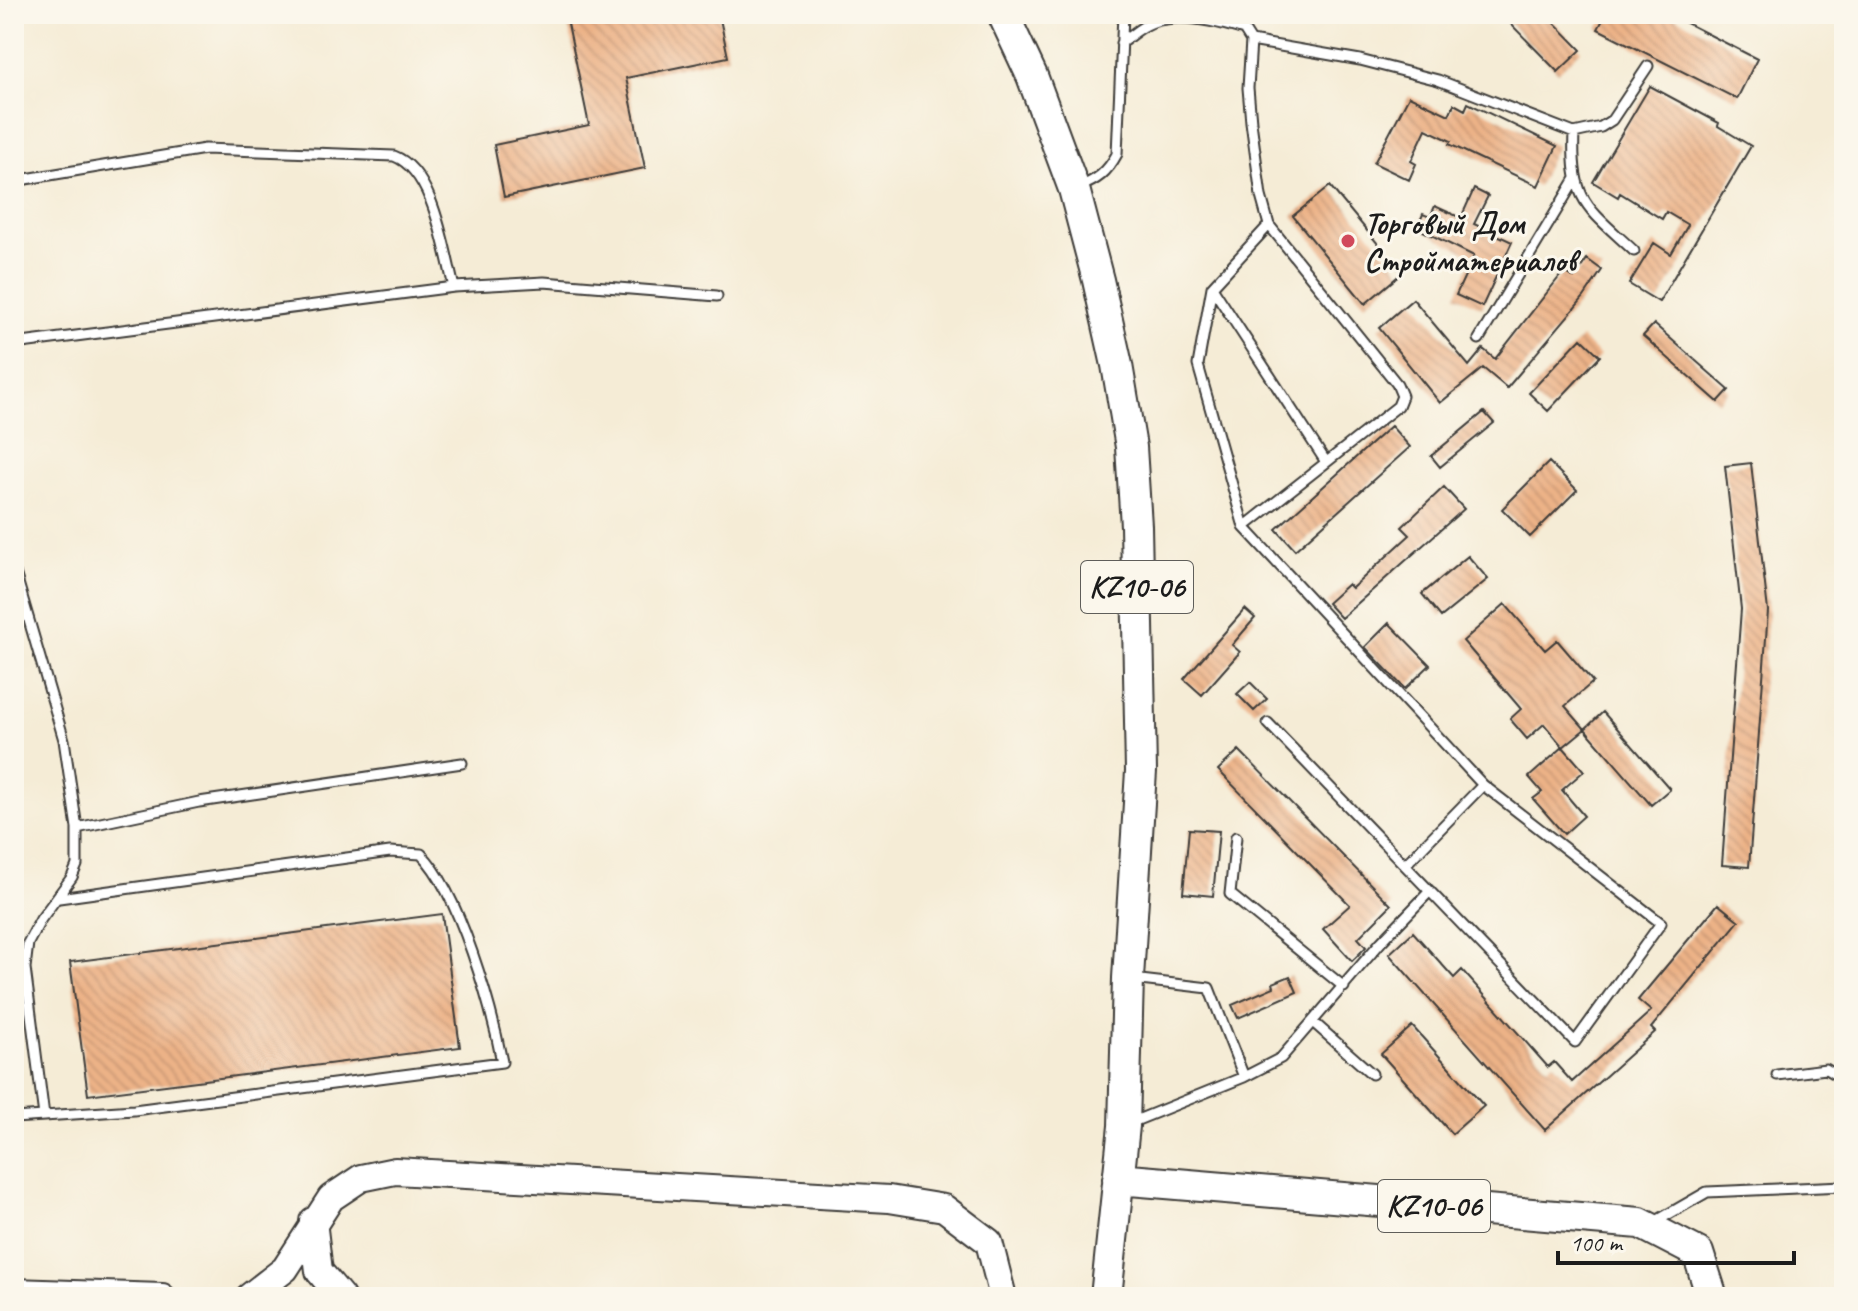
<svg xmlns="http://www.w3.org/2000/svg" width="1858" height="1311" font-family="Caveat,sans-serif">
  <defs>
    <pattern id="building-back-hatch" width="6" height="6" patternUnits="userSpaceOnUse" patternTransform="scale(2)"><rect width="6" height="6" fill="#ecb287"/><path d="M-1 5l2 2M0 0l6 6M5-1l2 2" fill="none" stroke="#ca9874"/></pattern>
  </defs>
  <rect width="100%" height="100%" fill="#fbf7ec"/>
  <filter id="ink" filterUnits="userSpaceOnUse"><feTurbulence type="fractalNoise" baseFrequency=".0125" numOctaves="2"/><feDisplacementMap in="SourceGraphic" scale="16" xChannelSelector="R" yChannelSelector="G"/><feConvolveMatrix kernelMatrix="1 2 1 2 8 2 1 2 1" color-interpolation-filters="sRGB"/></filter>
  <filter id="wash" filterUnits="userSpaceOnUse"><feTurbulence type="fractalNoise" baseFrequency=".006" numOctaves="4" result="noise"/><feDisplacementMap in="SourceGraphic" scale="32" xChannelSelector="R" yChannelSelector="G"/><feGaussianBlur stdDeviation="1.8" result="paint"/><feColorMatrix in="noise" values="0 0 0 0 0 0 0 0 0 0 0 0 0 0 0 0 0 1.4 0 .05"/><feComposite in="paint" operator="in"/></filter>
  <g filter="url(#wash)">
    <rect width="100%" height="100%" fill="#f5ecd6"/>
    <g id="blocks">
      <path fill="url(#building-back-hatch)" d="M566 14H719L728 57 626 78 645 168 504 197 494 145 589 125Z
        M1501 14H1546L1581 50 1558 72Z
        M1606 14H1669L1757 59 1737 99 1598 29Z
        M1650 86 1719 123 1718 126 1751 146 1659 302 1629 284 1654 243 1671 254 1688 225 1666 212 1662 219 1620 193 1618 197 1593 182Z
        M1409 96 1449 115 1454 104 1465 110 1468 103 1557 146 1538 186 1449 144 1451 141 1426 129 1411 161 1416 164 1409 180 1374 163Z
        M1330 186 1402 273 1365 304 1293 216Z
        M1474 189 1488 196 1474 224 1512 242 1482 307 1456 295 1474 256 1417 228 1423 214 1430 217 1435 206 1461 218Z
        M1587 259 1602 270 1584 297 1507 388 1483 368 1440 403 1379 328 1413 299 1469 366 1483 349 1495 359 1564 271 1574 278Z
        M1654 324 1729 390 1718 402 1643 336Z
        M1581 338 1600 356 1548 411 1529 393Z
        M1484 412 1494 423 1440 467 1431 456Z
        M1391 426 1410 447 1295 550 1276 529Z
        M1549 462 1577 490 1530 537 1502 509Z
        M1751 463 1768 611 1749 867 1722 865 1741 609 1725 466Z
        M1444 487 1464 509 1341 618 1327 603 1348 584 1352 588 1410 535 1402 527Z
        M1468 556 1488 579 1441 617 1422 594Z
        M1505 604 1545 650 1557 640 1593 682 1565 706 1585 729 1563 747 1544 724 1527 739 1510 719 1521 709 1463 641Z
        M1245 609 1255 618 1232 645 1240 652 1202 695 1184 679Z
        M1389 623 1430 665 1405 689 1365 647Z
        M1250 682 1267 699 1254 711 1237 694Z
        M1603 712 1670 789 1651 805 1585 729Z
        M1563 747 1584 771 1562 790 1584 816 1564 834 1533 799 1542 792 1529 777Z
        M1239 750 1391 905 1358 938 1366 947 1352 961 1323 929 1350 905 1218 770Z
        M1189 829 1219 831 1213 896 1183 893Z
        M1718 904 1739 921 1651 1028 1655 1032 1545 1130 1389 954 1413 932 1454 978 1462 970 1548 1067 1554 1062 1572 1082 1651 1011 1638 1000Z
        M442 914 460 1047 88 1095 70 962Z
        M1290 976 1297 992 1238 1018 1232 1005 1274 987 1273 983Z
        M1412 1026 1484 1106 1452 1134 1381 1054Z"/>
    </g>
  </g>
  <g filter="url(#ink)">
    <use href="#blocks" fill-opacity="0" stroke="#3d3b38" stroke-width="2"/>
    <g fill="none" stroke-linecap="round" stroke-linejoin="round">
      <g stroke="#3d3b38" stroke-width="13">
        <path id="service" d="M1251 41 1360 60 1438 80 1574 133 1601 127 1612 120 1648 66
          M1121 43C1133 34 1145 23 1160 20 1186 14 1219 22 1244 30L1251 41 1248 88 1251 122 1261 196 1269 225 1397 384 1402 396 1398 406 1244 527
          M1574 133C1571 202 1587 207 1634 251
          M14 181 205 149 394 156C434 171 444 249 454 287
          M1077 188C1097 180 1107 173 1117 154L1123 14
          M1212 287 1326 462
          M1479 339 1575 180
          M14 344 454 287 544 282 717 296
          M14 569 64 740 77 828V865L72 877 41 919 28 943 25 968 44 1116
          M1268 723 1575 1042 1661 923 1483 785 1244 527 1198 365 1212 287 1269 225
          M77 828 199 802 462 763
          M1236 837 1230 894 1344 987
          M1405 865 1483 785
          M1132 979 1209 988 1244 1077
          M1313 1022 1372 1074
          M1777 1075 1826 1069 1844 1080
          M14 1118 134 1110 502 1062C492 1009 459 891 421 854L390 852 59 898
          M1130 1123 1244 1077 1281 1058 1381 942 1430 891
          M1653 1223 1707 1192 1844 1186"/>
      </g>
      <g stroke="#3d3b38" stroke-width="30">
        <path id="secondary" d="M313 1221 319 1271 341 1297
          M14 1292 162 1297
          M249 1297 285 1269 331 1198 361 1178 395 1171 889 1199 944 1208 989 1242 1003 1297"/>
      </g>
      <g stroke="#3d3b38" stroke-width="34">
        <path id="trunk" d="M1003 14 1032 76 1074 189 1098 280 1117 365 1131 447 1136 526 1141 771 1128 978 1124 1126 1106 1297
          M1118 1179 1640 1223 1698 1253 1712 1297"/>
      </g>
      <use href="#service" stroke="#fff" stroke-width="9"/>
      <use href="#secondary" stroke="#fff" stroke-width="26"/>
      <use href="#trunk" stroke="#fff" stroke-width="30"/>
    </g>
  </g>
  <circle fill="#d1495b" stroke="#fbf7ec" stroke-width="3" cx="1348" cy="241" r="8"/>
  <g text-anchor="middle" dominant-baseline="central" stroke-width="6" stroke-linejoin="round" paint-order="stroke">
    <g fill="#fbf7ec" stroke="#5f5e5a" stroke-width="2">
      <rect x="1081" y="561" width="112" height="52" rx="6"/>
      <rect x="1378" y="1180" width="112" height="52" rx="6"/>
    </g>
    <g font-size="30" font-weight="bold" fill="#1c1c1c">
      <text x="1137" y="587">KZ10-06</text>
      <text x="1434" y="1206">KZ10-06</text>
    </g>
    <g font-size="32" font-weight="bold" fill="#1c1c1c" stroke="#fbf7ec" text-anchor="start">
      <text x="1364" y="223">Торговый Дом<tspan x="1364" dy="37">Стройматериалов</tspan></text>
    </g>
  </g>
  <rect width="1858" height="1311" fill="none" stroke="#fbf7ec" stroke-width="48"/>
  <path d="M1558 1251v12h236v-12" fill="none" stroke="#1c1c1c" stroke-width="4"/>
  <text x="1570" y="1251" font-size="24" fill="#1c1c1c" stroke="#fbf7ec" stroke-width="6" paint-order="stroke">100 m</text>
</svg>
